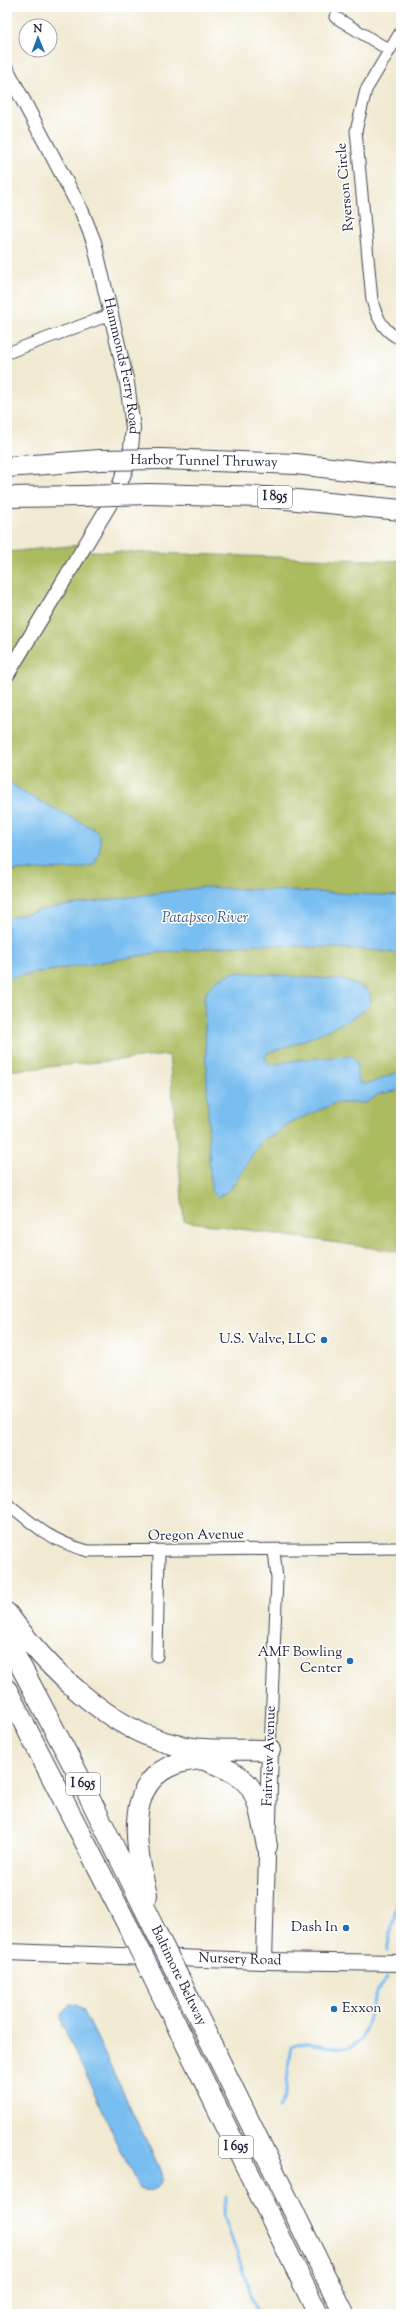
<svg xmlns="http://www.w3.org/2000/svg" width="408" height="2321" font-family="'Sorts Mill Goudy',serif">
  <rect width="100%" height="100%" fill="#fff"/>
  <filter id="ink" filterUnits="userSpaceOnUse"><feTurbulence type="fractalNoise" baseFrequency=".025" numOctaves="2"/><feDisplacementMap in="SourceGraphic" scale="8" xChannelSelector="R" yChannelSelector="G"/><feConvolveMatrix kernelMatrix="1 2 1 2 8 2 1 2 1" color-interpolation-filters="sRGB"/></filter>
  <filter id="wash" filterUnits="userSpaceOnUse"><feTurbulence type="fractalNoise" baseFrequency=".012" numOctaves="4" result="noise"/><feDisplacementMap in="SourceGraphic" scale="16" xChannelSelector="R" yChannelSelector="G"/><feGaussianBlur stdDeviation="0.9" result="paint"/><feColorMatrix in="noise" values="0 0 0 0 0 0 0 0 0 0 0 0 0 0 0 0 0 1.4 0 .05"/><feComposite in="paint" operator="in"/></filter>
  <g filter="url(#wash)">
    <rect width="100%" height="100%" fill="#f1ead3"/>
    <path fill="#abbb5e" stroke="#666e4c" d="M79 545 91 551 401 561V1252L184 1221 169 1055 7 1071V552Z"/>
    <path fill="#79bef0" stroke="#4e7096" d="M7 780 24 793 96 830C104 842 100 852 94 865L75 869 7 871Z
      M204 887 401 896V954L372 950 257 944 162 952 7 978V918L61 906Z
      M235 972 345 980 368 990C370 996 373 1002 368 1007 360 1018 282 1051 268 1052L265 1058 270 1065 304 1059 351 1056 357 1062V1076L361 1084C375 1084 387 1075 401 1071V1090L379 1094 366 1103H336L289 1123 274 1135 263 1139 229 1191 217 1197 211 1191 210 1175 204 999C211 981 217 979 235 972Z
      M70 2004 77 2005 83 2009 160 2169C166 2186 155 2194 139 2189L63 2026 61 2016Z"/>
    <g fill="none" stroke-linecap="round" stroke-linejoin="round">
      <path stroke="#79bef0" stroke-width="3" d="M387 1950 401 1884
        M279 2108C291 2089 286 2068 291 2047 312 2037 329 2052 348 2047 353 2046 358 2041 362 2039L378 1989 387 1978
        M226 2196 224 2216 258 2314"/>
    </g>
  </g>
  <g filter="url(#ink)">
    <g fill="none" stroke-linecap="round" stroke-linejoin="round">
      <g stroke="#414052" stroke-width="13">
        <path id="minor" d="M335 17 389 50
          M401 31 366 90 356 131 372 300C376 316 384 333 401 339
          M7 353 112 314
          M7 1503C36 1527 51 1541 88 1551L401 1548
          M157 1656 159 1552
          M270 1750 277 1579 274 1550"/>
      </g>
      <g stroke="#414052" stroke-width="16">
        <g id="tertiary">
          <path id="s1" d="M7 70 82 212 94 242 127 383 133 428 130 458 116 494 7 675"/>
        </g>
      </g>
      <g stroke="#414052" stroke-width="18">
        <g id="secondary">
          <path id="s2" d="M7 1952 264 1961 401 1963"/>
          <path d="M264 1961 270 1750"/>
        </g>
      </g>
      <g stroke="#414052" stroke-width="22">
        <path id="motorway" d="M161 459 296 464 401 476
          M7 467 100 460
          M148 494 266 497 401 510
          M7 497 84 496
          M7 1613C46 1667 109 1730 176 1745 205 1752 239 1749 270 1750
          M7 1640 81 1780 155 1930
          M7 1690 130 1930
          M202 1759C259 1779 255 1791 267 1846
          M147 1895C131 1831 122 1757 214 1759
          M154 1979 318 2314
          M180 1980 344 2314"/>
      </g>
      <use href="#minor" stroke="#fff" stroke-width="11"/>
      <use href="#tertiary" stroke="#fff" stroke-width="14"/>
      <use href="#secondary" stroke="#fff" stroke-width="16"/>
      <use href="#motorway" stroke="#fff" stroke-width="20"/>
      <g stroke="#414052" stroke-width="22" stroke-linecap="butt">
        <path id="motorway-bridge" d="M100 460 161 459
          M84 496 148 494
          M130 1930 154 1979
          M155 1930 180 1980"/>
      </g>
      <use href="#motorway-bridge" stroke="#fff" stroke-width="20"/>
    </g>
  </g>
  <g fill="#1f6fb2" stroke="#fff" stroke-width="1.5">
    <circle cx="324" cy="1340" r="4"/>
    <circle cx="350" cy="1661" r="4"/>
    <circle cx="346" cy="1928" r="4"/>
    <circle cx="334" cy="2009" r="4"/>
  </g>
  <g text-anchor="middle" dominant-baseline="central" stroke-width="3" stroke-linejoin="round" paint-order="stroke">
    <g fill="#fff" stroke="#646476" stroke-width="1">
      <rect x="258" y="486" width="34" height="22" rx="3"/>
      <rect x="66" y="1773" width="34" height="22" rx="3"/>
      <rect x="219" y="2136" width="34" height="22" rx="3"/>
    </g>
    <g font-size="13" font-weight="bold" fill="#22223b">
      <text x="275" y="497">I 895</text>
      <text x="83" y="1784">I 695</text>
      <text x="236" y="2147">I 695</text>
    </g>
    <g font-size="14" fill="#22223b" stroke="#fff">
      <text transform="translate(346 187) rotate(-95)">Ryerson Circle</text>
      <text stroke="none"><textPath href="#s1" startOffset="320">Hammonds Ferry Road</textPath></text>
      <text transform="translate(204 462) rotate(1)">Harbor Tunnel Thruway</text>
      <text transform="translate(196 1536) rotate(-1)">Oregon Avenue</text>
      <text transform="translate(270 1756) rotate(-88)">Fairview Avenue</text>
      <text stroke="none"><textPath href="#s2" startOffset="233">Nursery Road</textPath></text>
      <text transform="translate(178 1976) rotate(64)">Baltimore Beltway</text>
    </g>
    <g font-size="14" fill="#22223b" stroke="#fff" text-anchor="end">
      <text x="316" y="1340">U.S. Valve, LLC</text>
      <text x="342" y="1653">AMF Bowling<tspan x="342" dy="16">Center</tspan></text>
      <text x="338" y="1928">Dash In</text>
      <text x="342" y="2009" text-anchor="start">Exxon</text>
    </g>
    <g font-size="15" font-style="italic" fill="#40597a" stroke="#fff">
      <text x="205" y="918">Patapsco River</text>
    </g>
  </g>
  <rect width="408" height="2321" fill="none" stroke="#fff" stroke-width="24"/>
  <g transform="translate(38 38) rotate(359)"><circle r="19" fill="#ffffff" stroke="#a7a7b1"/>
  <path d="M0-3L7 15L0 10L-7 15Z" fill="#1f6fb2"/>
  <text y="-6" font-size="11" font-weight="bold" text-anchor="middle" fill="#22223b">N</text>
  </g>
</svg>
